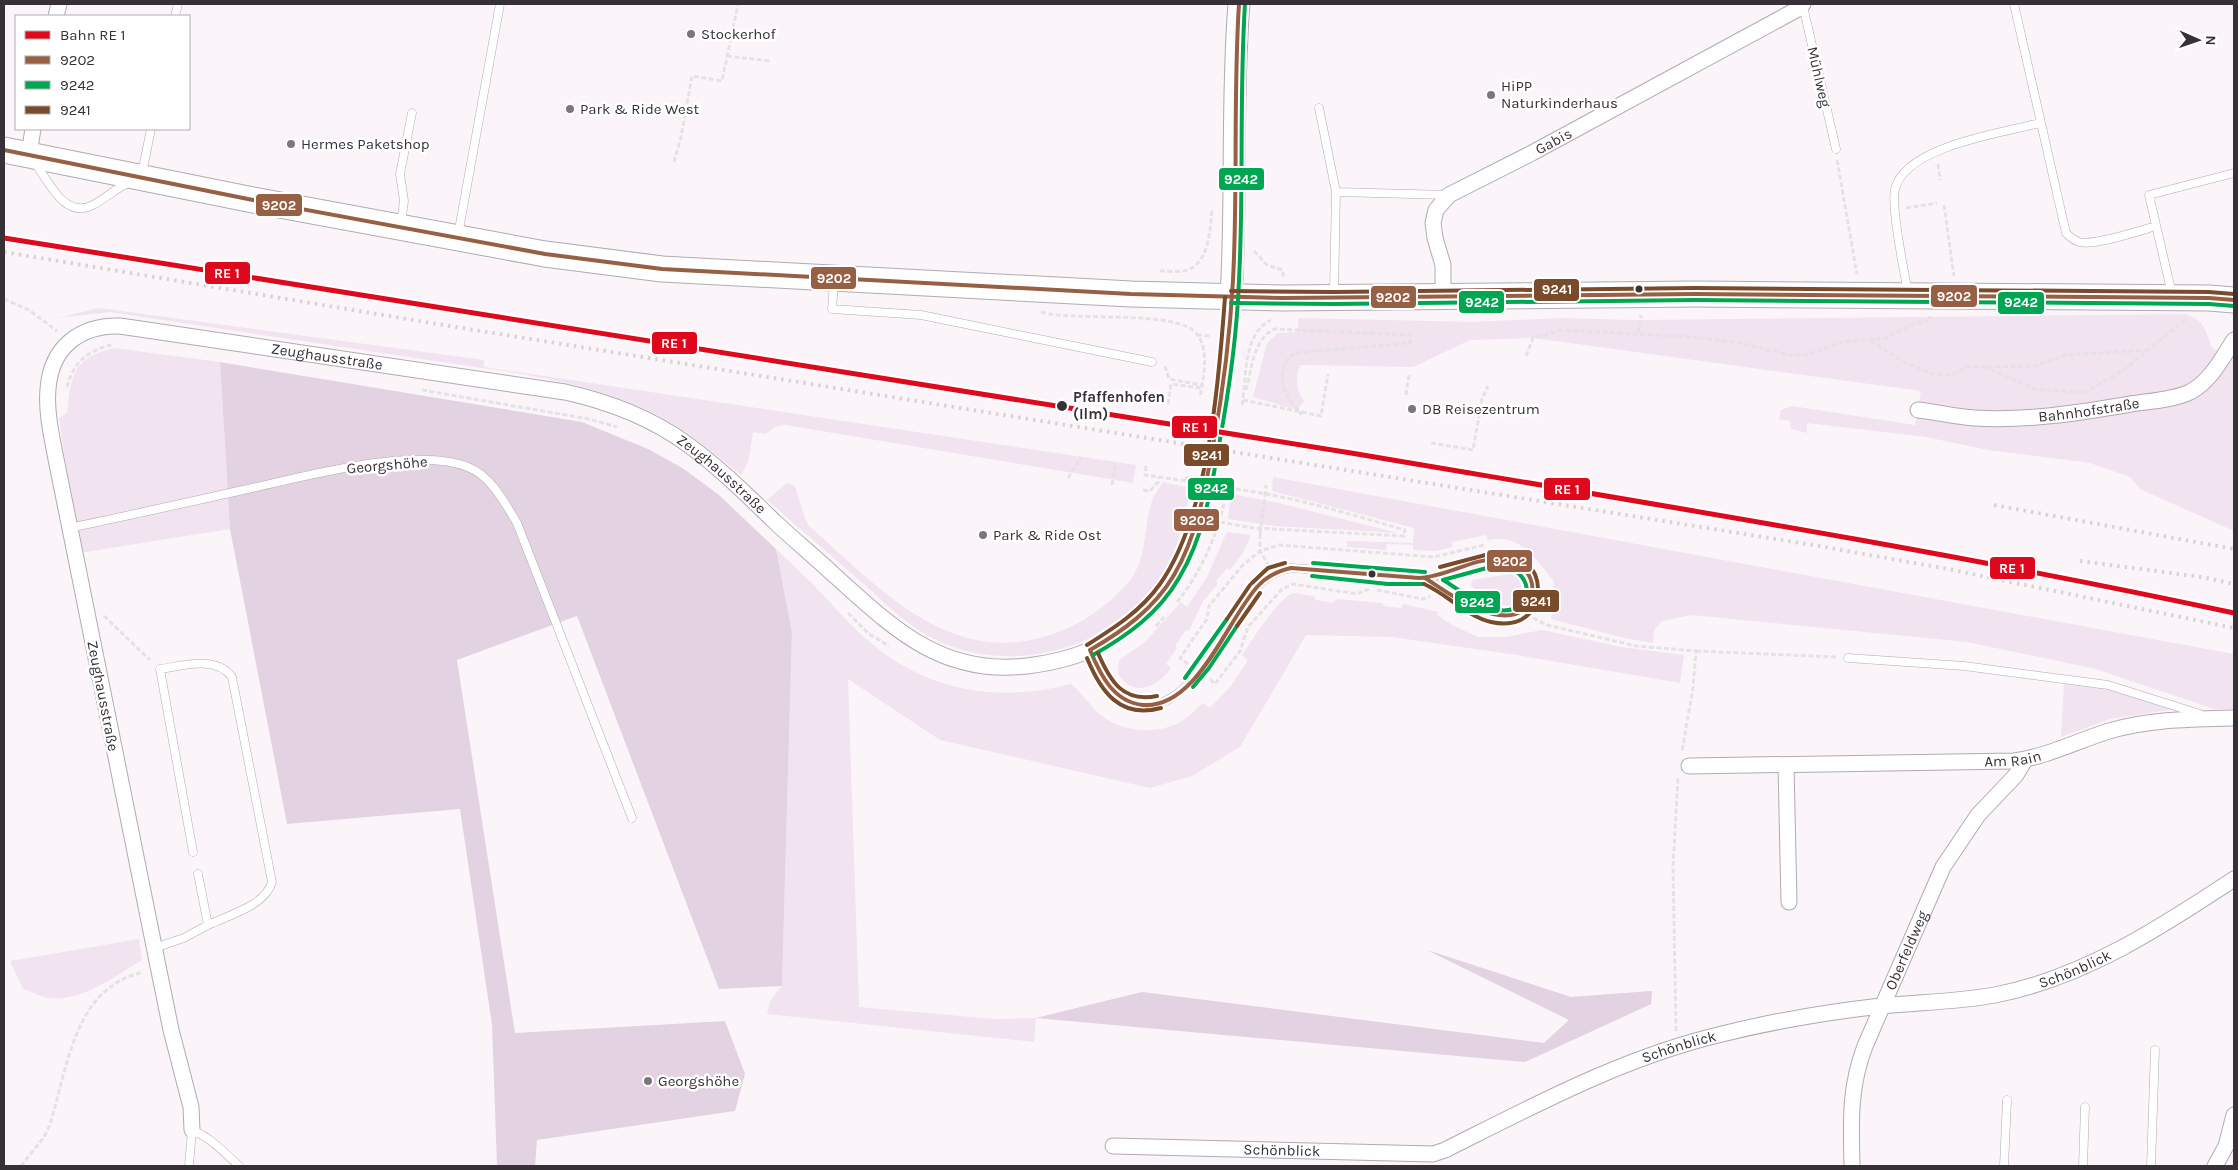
<svg xmlns="http://www.w3.org/2000/svg" width="2238" height="1170" font-family="Karla,sans-serif">
  <rect width="100%" height="100%" fill="#fbf5fa"/>
  <path fill="#f1e3ef" d="M99 308 484 360V367L1136 465 1133 483 785 425 777 426 765 434 753 432 749 460 741 475C709 449 677 422 638 406 570 377 493 370 421 359 317 343 214 328 110 312L57 318Z
    M2185 314C2204 319 2206 331 2212 348L2234 358V531L2140 489 2130 477 2090 463 1988 450 1926 437 1807 423V433L1791 429 1790 421 1779 419 1781 410 1792 406 1915 425 1921 391 1533 338 1470 340 1413 367 1300 365C1295 378 1296 390 1304 401L1297 410 1253 397 1267 343 1278 333 1298 332V318L1474 322 1560 318 1637 320Z
    M114 348 220 362 230 529 79 553 59 418 67 413C71 375 73 358 114 348Z
    M1273 477 2234 654V709H2214L2096 669 1967 642 1692 615 1662 621 1654 630 1653 643 1624 638 1551 619 1554 582C1537 560 1520 533 1488 540L1486 535 1452 542V547L1436 551 1413 550V545L1387 544 1386 550 1347 547V541L1413 543 1414 528 1272 491Z
    M1163 482 1190 488C1185 527 1173 569 1145 599 1093 654 1001 674 932 638 908 626 887 605 867 587 834 558 800 529 767 500L787 483 794 485C800 498 801 512 809 526 877 585 947 667 1047 636 1080 626 1110 605 1131 579 1148 556 1143 524 1153 498 1155 493 1160 487 1163 482Z
    M1231 494 1279 503 1398 533 1275 526 1228 519Z
    M1227 532 1251 535 1244 551 1230 570 1227 568 1216 581 1218 584 1203 601 1189 631 1186 630 1175 646 1177 648 1166 664 1171 668C1158 687 1132 699 1118 673L1119 660 1144 643 1181 602 1187 607 1207 577Z
    M776 549C792 565 810 580 825 597 840 613 854 629 871 643 929 692 999 703 1071 684 1082 693 1090 706 1101 715 1122 733 1159 735 1182 721 1190 716 1196 709 1203 703L1210 708 1231 686 1248 660 1242 655C1252 640 1278 599 1293 593L1314 596 1316 600 1333 603 1337 599 1382 603 1384 606 1401 608 1403 604 1439 612 1437 615 1454 626 1478 637H1506L1542 630 1621 647 1684 655 1680 683 1517 655 1392 637 1306 635 1240 747 1192 776 1150 788 940 740 848 679 859 1007 994 1019 1036 1018 1142 992 1544 1043 1569 1020 1427 950 1571 997 1652 991 1651 1004 1525 1062 1036 1018 1034 1042 767 1014 770 1001 782 986 792 632Z
    M1511 574C1525 580 1525 597 1513 605 1496 609 1484 594 1471 586L1472 580Z
    M2064 682 2120 689 2182 708 2110 719 2061 737Z
    M139 939 142 960C115 976 82 1002 49 998 40 997 31 991 23 989L10 961Z"/>
  <path fill="#e3d3e2" d="M220 362 582 422 648 449 684 469 719 495 776 549 792 632 782 986 719 989 577 616 457 660 515 1033 725 1021 745 1074 735 1111 537 1140 535 1166H497L492 1025 460 809 287 824 230 529Z
    M1427 950 1571 997 1652 991 1651 1004 1525 1062 1036 1018 1142 992 1544 1043 1569 1020Z"/>
  <g fill="none" stroke-linecap="round" stroke-linejoin="round">
    <path stroke="#d4ced3" stroke-width="15" stroke-dasharray="15 8" stroke-linecap="butt" d="M1207 480 1221 401"/>
    <g stroke="#b0abb0" stroke-width="9">
      <path id="lane" d="M2014 4 2066 233C2070 237 2073 240 2079 242 2094 246 2139 231 2156 226
        M1803 6 1836 149
        M175 16 178 4
        M1319 108 1336 192 1334 293
        M35 163C48 180 64 220 93 205 106 198 116 188 130 182
        M142 173 151 129
        M1336 192 1449 195
        M401 224 404 201 400 174 412 113
        M458 235 500 4
        M834 282 832 309 921 315 1152 362
        M1908 292C1904 272 1891 206 1895 189 1906 146 2002 133 2040 123
        M2172 294 2149 195 2234 173
        M69 528C127 516 185 503 243 490 300 478 415 445 468 467 491 476 505 503 517 523L632 818
        M1090 650C1100 673 1110 699 1138 704 1150 706 1163 704 1174 696 1204 676 1234 618 1256 588 1267 576 1276 571 1291 568 1323 570 1354 574 1386 576 1398 577 1412 579 1424 578 1455 576 1497 542 1525 569 1532 576 1535 587 1532 597 1518 644 1448 592 1425 578
        M1848 658 1964 666 2108 685 2200 714
        M193 852 160 669C182 666 216 655 232 677L272 882C265 906 229 915 208 925
        M154 948 184 938 208 925 198 874
        M189 1166 192 1130C211 1138 224 1152 239 1166
        M2004 1166 2007 1100
        M2083 1166 2085 1107
        M2151 1166 2155 1050"/>
    </g>
    <g stroke="#b0abb0" stroke-width="17">
      <g id="street">
        <path d="M56 16 59 4"/>
        <path d="M29 154 33 129"/>
        <path id="s1" d="M1443 296V265L1435 238 1433 223 1436 210 1449 195 1532 153 1796 10 1803 4"/>
        <path d="M1221 401 1231 297"/>
        <path id="s2" d="M1918 410C1937 412 1956 417 1975 418 2027 421 2079 413 2131 404 2150 401 2173 400 2190 392 2211 381 2222 358 2234 340"/>
        <path id="s3" d="M1689 766 2014 761C2046 757 2077 741 2109 731 2150 719 2192 719 2234 718"/>
        <path d="M1786 766 1789 902"/>
        <path id="s4" d="M192 1130 191 1107 171 1030 158 966 55 454C51 433 46 410 48 389 51 347 80 325 120 326L565 392C610 402 650 417 687 444 719 467 747 495 775 522 794 540 815 557 834 575 893 628 941 676 1027 666 1050 663 1075 658 1096 647 1166 610 1190 553 1207 480"/>
        <path id="s5" d="M1113 1146 1433 1154 1445 1150C1535 1105 1624 1057 1722 1034 1774 1021 1828 1012 1881 1006 1919 1002 1957 1002 1995 995 2083 978 2160 928 2234 879"/>
        <path id="s6" d="M1852 1166C1851 1122 1849 1088 1865 1046L1943 867 1978 815 2016 775 2025 760"/>
        <path d="M2215 1166 2226 1146 2234 1115"/>
      </g>
    </g>
    <g stroke="#b0abb0" stroke-width="23">
      <path id="secondary" d="M1231 297C1237 199 1231 101 1239 4"/>
    </g>
    <g stroke="#b0abb0" stroke-width="27">
      <path id="primary" d="M4 150 253 200 545 254 662 269 1131 294 1282 298 1695 294 2209 298 2234 300"/>
    </g>
    <path stroke="#e5e2e4" stroke-width="3" stroke-dasharray="5 2.5" stroke-linecap="butt" d="M727 56 770 61
      M1837 160 1857 274
      M674 162 681 137 692 76 722 81 738 4
      M1938 164 1940 180
      M1944 205 1954 276
      M1906 208 1937 203
      M1254 251 1267 265 1283 270V277
      M1160 271C1167 271 1176 272 1184 271 1209 266 1210 230 1212 210
      M4 299 29 310 57 331
      M1041 312C1074 322 1178 309 1197 334 1210 351 1203 379 1200 398
      M1638 333 1641 315
      M1197 335 1212 336
      M1871 341 1908 364 1933 374 1952 375 1967 367 2034 366 2065 355 2148 350
      M1526 356 1533 338 1561 330 1693 337 1740 343 1789 355H1806L1843 342 1886 338 1913 324 1930 320V316
      M1165 366 1169 379 1202 385
      M1984 367 2035 389 2085 393 2126 368 2186 319
      M67 387C73 363 88 350 112 345
      M422 390 589 419 617 427
      M1246 390C1252 369 1253 338 1275 329L1410 335V343L1294 353C1273 372 1283 396 1301 413L1300 415
      M1406 395 1409 375
      M1243 400 1321 416 1328 374
      M1168 404 1171 384 1201 388
      M1242 405C1247 378 1242 334 1271 320
      M1431 443 1473 450 1482 399 1488 386
      M1146 466 1145 475 1187 481V476
      M1068 478 1081 457
      M1112 485 1116 462
      M1143 490 1150 491 1158 482 1159 477
      M1265 496 1266 485
      M1220 522 1253 528 1404 536 1405 530C1346 513 1288 495 1227 488
      M1260 534V551L1268 564
      M1377 590 1423 599 1430 596
      M1177 602C1205 567 1221 526 1228 483
      M848 613 869 634 889 646
      M104 616 150 660
      M1533 618 1547 625 1636 646 1696 651 1693 688 1682 751
      M1156 626 1165 616
      M1696 651 1836 657
      M1188 664 1180 658 1207 619 1209 606 1243 565 1260 551 1279 545 1434 557 1484 545 1485 547
      M1210 679 1215 684 1240 651 1248 627 1282 589 1293 584 1357 594 1369 589
      M1676 1031 1673 867 1678 777
      M21 1166 44 1137 49 1127C64 1082 71 1011 115 984 123 978 133 975 143 972"/>
    <use href="#lane" stroke="#fefefe" stroke-width="8"/>
    <use href="#street" stroke="#fefefe" stroke-width="15"/>
    <use href="#secondary" stroke="#fefefe" stroke-width="21"/>
    <use href="#primary" stroke="#fefefe" stroke-width="25"/>
    <path stroke="#d6d4d5" stroke-width="4" stroke-dasharray="2.5 5" stroke-linecap="butt" d="M4 252 431 323 1819 546 1948 569 2234 628
      M1994 505 2234 549
      M2080 561 2202 577 2234 584"/>
    <path stroke="#e5e2e4" stroke-width="3" stroke-dasharray="5 2.5" stroke-linecap="butt" d="M1260 534 1265 496"/>
    <g stroke="#fff" stroke-width="8">
      <path id="bus-1" d="M4 150 253 200 545 254 662 269 1131 294 1282 298 1695 294 2209 298 2234 300
        M1090 650C1123 631 1154 609 1174 575 1197 536 1205 490 1213 446 1223 391 1230 336 1233 280 1238 188 1233 96 1239 4
        M1090 650C1100 674 1113 702 1143 705 1198 709 1227 619 1258 586 1267 576 1278 571 1291 568L1419 578C1447 577 1472 558 1500 559 1543 560 1544 621 1499 615 1473 612 1447 592 1425 578"/>
    </g>
    <g stroke="#fff" stroke-width="8">
      <path id="bus-2" d="M1231 303 1334 304 1695 300 2209 304 2234 306
        M1313 563 1425 572
        M1501 564C1542 576 1530 619 1493 609 1474 604 1459 589 1443 580Z
        M1312 576 1388 584H1424
        M1093 655C1127 636 1159 613 1179 578 1203 538 1211 491 1219 445 1229 391 1237 336 1239 280 1244 188 1239 96 1245 4
        M1185 678 1227 619
        M1193 687 1209 668 1237 626"/>
    </g>
    <g stroke="#fff" stroke-width="8">
      <path id="bus-3" d="M1231 291 1334 292 1695 288 2209 292 2234 294
        M1252 583 1268 568 1285 563
        M1424 584C1447 594 1466 616 1491 622 1555 636 1552 545 1493 553L1440 567
        M1227 619 1250 585
        M1237 626 1260 593
        M1087 645C1114 628 1141 611 1160 584 1209 515 1219 380 1225 297
        M1098 653C1110 681 1123 703 1157 696
        M1087 658C1101 692 1120 719 1161 708"/>
    </g>
    <use href="#bus-1" stroke="#975f44" stroke-width="4"/>
    <use href="#bus-2" stroke="#00a651" stroke-width="4"/>
    <use href="#bus-3" stroke="#7a4b2a" stroke-width="4"/>
    <g stroke="#fff" stroke-width="9">
      <path id="rail-1" d="M4 238C453 308 902 379 1351 453 1646 503 1941 550 2234 613"/>
    </g>
    <use href="#rail-1" stroke="#df091d" stroke-width="5"/>
  </g>
  <g fill="#7c767b" stroke="#fff" stroke-width="2">
    <circle cx="691" cy="34" r="5"/>
    <circle cx="1491" cy="95" r="5"/>
    <circle cx="570" cy="109" r="5"/>
    <circle cx="291" cy="144" r="5"/>
    <circle cx="1412" cy="409" r="5"/>
    <circle cx="983" cy="535" r="5"/>
    <circle cx="648" cy="1081" r="5"/>
  </g>
  <g fill="#373137" stroke="#fff" stroke-width="2">
    <circle cx="1639" cy="289" r="4.5"/>
    <circle cx="1062" cy="406" r="6"/>
    <circle cx="1372" cy="574" r="4.5"/>
  </g>
  <g text-anchor="middle" dominant-baseline="central" stroke-width="5" stroke-linejoin="round" paint-order="stroke">
    <g font-size="15" fill="#373137" stroke="#fff" text-anchor="start">
      <text x="701" y="34">Stockerhof</text>
      <text x="1501" y="86">HiPP<tspan x="1501" dy="17">Naturkinderhaus</tspan></text>
      <text x="580" y="109">Park &amp; Ride West</text>
      <text x="301" y="144">Hermes Paketshop</text>
      <text x="1422" y="409">DB Reisezentrum</text>
      <text x="993" y="535">Park &amp; Ride Ost</text>
      <text x="658" y="1081">Georgshöhe</text>
    </g>
    <g font-size="15" fill="#373137" stroke="#fff">
      <text transform="translate(1819 77) rotate(77)">Mühlweg</text>
      <text stroke="none"><textPath href="#s1" startOffset="225">Gabis</textPath></text>
      <text stroke="none"><textPath href="#s4" startOffset="1072">Zeughausstraße</textPath></text>
      <text stroke="none"><textPath href="#s2" startOffset="172">Bahnhofstraße</textPath></text>
      <text transform="translate(387 465) rotate(-5)">Georgshöhe</text>
      <text stroke="none"><textPath href="#s4" startOffset="1492">Zeughausstraße</textPath></text>
      <text transform="translate(103 696) rotate(79)">Zeughausstraße</text>
      <text stroke="none"><textPath href="#s3" startOffset="324">Am Rain</textPath></text>
      <text stroke="none"><textPath href="#s6" startOffset="226">Oberfeldweg</textPath></text>
      <text stroke="none"><textPath href="#s5" startOffset="994">Schönblick</textPath></text>
      <text stroke="none"><textPath href="#s5" startOffset="589">Schönblick</textPath></text>
      <text stroke="none"><textPath href="#s5" startOffset="169">Schönblick</textPath></text>
    </g>
    <g font-size="15" font-weight="bold" fill="#373137" stroke="#fff" text-anchor="start">
      <text x="1073" y="397">Pfaffenhofen<tspan x="1073" dy="17">(Ilm)</tspan></text>
    </g>
  </g>
  <g stroke="#fff" stroke-width="2">
    <rect x="1218" y="167" width="47" height="24" rx="5" fill="#00a651"/>
    <rect x="255" y="193" width="48" height="24" rx="5" fill="#975f44"/>
    <rect x="204" y="261" width="47" height="24" rx="5" fill="#df091d"/>
    <rect x="810" y="266" width="47" height="24" rx="5" fill="#975f44"/>
    <rect x="1533" y="278" width="47" height="24" rx="5" fill="#7a4b2a"/>
    <rect x="1930" y="284" width="48" height="24" rx="5" fill="#975f44"/>
    <rect x="1370" y="285" width="47" height="24" rx="5" fill="#975f44"/>
    <rect x="1458" y="290" width="47" height="24" rx="5" fill="#00a651"/>
    <rect x="1997" y="291" width="48" height="24" rx="5" fill="#00a651"/>
    <rect x="651" y="331" width="47" height="24" rx="5" fill="#df091d"/>
    <rect x="1171" y="415" width="47" height="24" rx="5" fill="#df091d"/>
    <rect x="1183" y="443" width="47" height="24" rx="5" fill="#7a4b2a"/>
    <rect x="1187" y="477" width="48" height="24" rx="5" fill="#00a651"/>
    <rect x="1543" y="477" width="48" height="24" rx="5" fill="#df091d"/>
    <rect x="1173" y="508" width="47" height="24" rx="5" fill="#975f44"/>
    <rect x="1486" y="549" width="47" height="24" rx="5" fill="#975f44"/>
    <rect x="1989" y="556" width="47" height="24" rx="5" fill="#df091d"/>
    <rect x="1512" y="589" width="48" height="24" rx="5" fill="#7a4b2a"/>
    <rect x="1454" y="590" width="47" height="24" rx="5" fill="#00a651"/>
  </g>
  <g font-size="14" text-anchor="middle" font-weight="bold" fill="#fff">
    <text x="1241" y="184">9242</text>
    <text x="279" y="210">9202</text>
    <text x="227" y="278">RE 1</text>
    <text x="834" y="283">9202</text>
    <text x="1557" y="294">9241</text>
    <text x="1954" y="301">9202</text>
    <text x="1393" y="302">9202</text>
    <text x="1482" y="307">9242</text>
    <text x="2021" y="307">9242</text>
    <text x="674" y="348">RE 1</text>
    <text x="1195" y="432">RE 1</text>
    <text x="1207" y="460">9241</text>
    <text x="1211" y="493">9242</text>
    <text x="1567" y="494">RE 1</text>
    <text x="1197" y="525">9202</text>
    <text x="1510" y="566">9202</text>
    <text x="2012" y="573">RE 1</text>
    <text x="1536" y="606">9241</text>
    <text x="1477" y="607">9242</text>
  </g>
  <rect width="2238" height="1170" fill="none" stroke="#373137" stroke-width="10"/>
  <rect x="15" y="15" width="175" height="115" fill="#ffffff" stroke="#afadaf"/>
  <rect x="25" y="31" width="25" height="8" fill="#df091d" stroke="#afadaf"/>
  <text x="60" y="40" font-size="15" fill="#373137">Bahn RE 1</text>
  <rect x="25" y="56" width="25" height="8" fill="#975f44" stroke="#afadaf"/>
  <text x="60" y="65" font-size="15" fill="#373137">9202</text>
  <rect x="25" y="81" width="25" height="8" fill="#00a651" stroke="#afadaf"/>
  <text x="60" y="90" font-size="15" fill="#373137">9242</text>
  <rect x="25" y="106" width="25" height="8" fill="#7a4b2a" stroke="#afadaf"/>
  <text x="60" y="115" font-size="15" fill="#373137">9241</text>
  <g transform="translate(2198 40) rotate(92)" stroke="#ffffff" stroke-width="4" paint-order="stroke">
  <path d="M0-4L9 19L0 12L-9 19Z" fill="#373137"/>
  <text y="-8" font-size="14" font-weight="bold" text-anchor="middle" fill="#373137">N</text>
  </g>
</svg>
